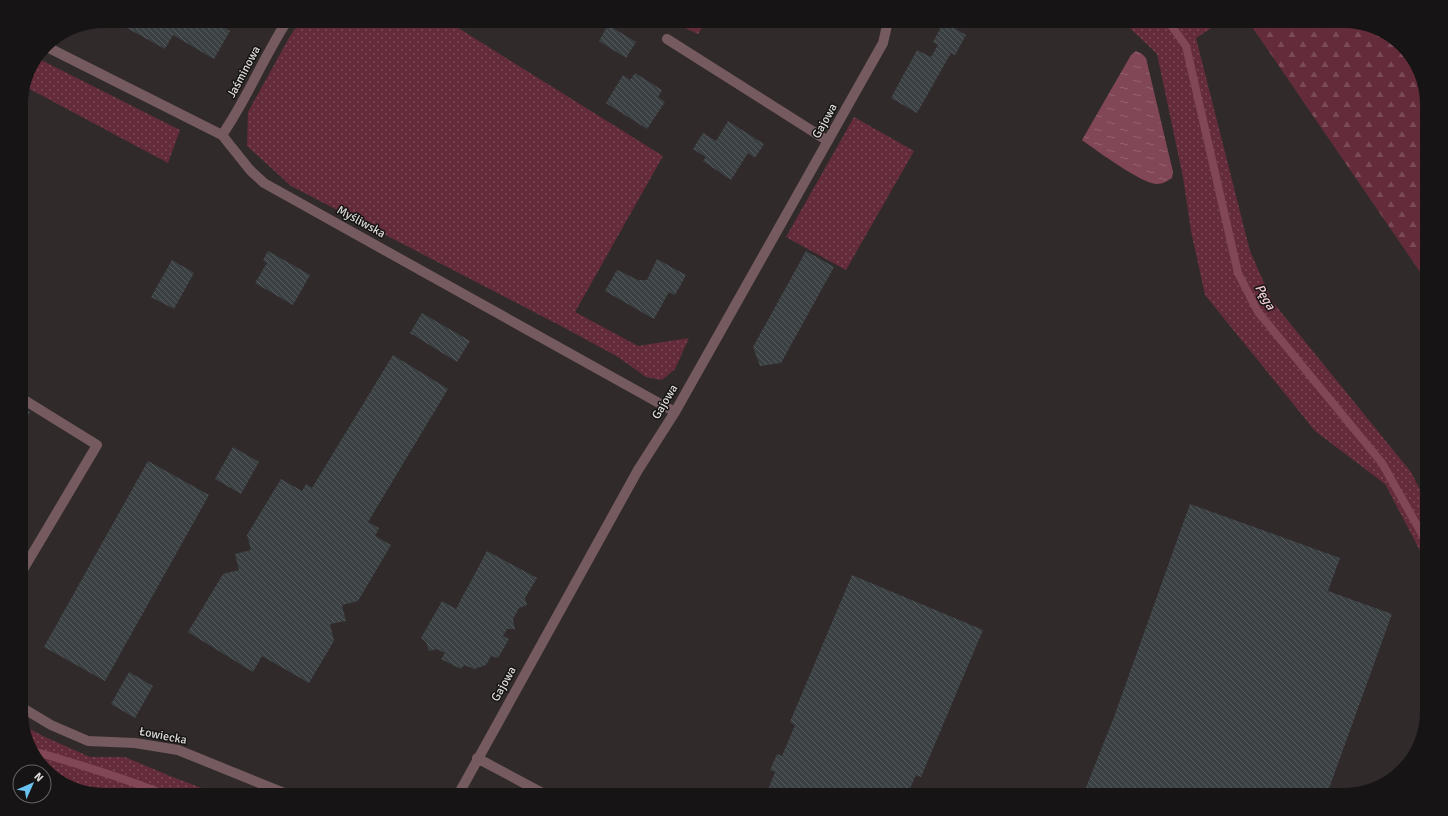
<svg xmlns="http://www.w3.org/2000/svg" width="1448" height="816" font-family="Signika,sans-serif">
  <defs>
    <pattern id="green-dots" width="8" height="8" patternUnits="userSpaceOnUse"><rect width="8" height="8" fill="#642c3b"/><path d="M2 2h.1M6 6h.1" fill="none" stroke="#7a4a57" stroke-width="1.8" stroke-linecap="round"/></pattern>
    <pattern id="forest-firs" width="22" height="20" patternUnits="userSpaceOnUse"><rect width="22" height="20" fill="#642c3b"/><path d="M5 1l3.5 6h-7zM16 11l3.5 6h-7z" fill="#7a4a57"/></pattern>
    <pattern id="water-ripples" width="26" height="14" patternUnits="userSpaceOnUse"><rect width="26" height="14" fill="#824756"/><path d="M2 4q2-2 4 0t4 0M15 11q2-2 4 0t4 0" fill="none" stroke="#93616e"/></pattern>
    <pattern id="building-back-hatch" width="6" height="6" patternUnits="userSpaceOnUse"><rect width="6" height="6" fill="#3b4043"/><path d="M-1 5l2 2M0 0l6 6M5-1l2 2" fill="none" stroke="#575b5e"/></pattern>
  </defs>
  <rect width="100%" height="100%" fill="#302a2b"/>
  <path fill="url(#green-dots)" d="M301 21H447L663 156 575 312 638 346 689 338 675 369 662 380 646 377 618 357 565 328 291 186 247 146 248 112 290 36Z
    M1134 21H1222L1196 38 1250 251 1272 301 1411 472 1427 504V564L1385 484 1315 431 1205 295 1191 231 1183 177 1157 54 1130 28Z
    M37 58 180 130 168 163 24 86 27 72Z
    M854 117 914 151 846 270 786 237Z
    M24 726 45 737 90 757H125L170 776 220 795H114L57 778 35 758Z"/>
  <path fill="url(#forest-firs)" d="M669 21H706L698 34Z
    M1248 21H1344L1385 32 1413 58 1427 99V282Z"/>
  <path fill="url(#water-ripples)" d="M1136 51 1142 54 1146 58 1173 172 1172 178C1167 181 1163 184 1157 184 1144 185 1094 149 1082 140L1131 55Z"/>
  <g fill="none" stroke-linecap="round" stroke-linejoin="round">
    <path stroke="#824756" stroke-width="8" d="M1168 21 1186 46 1238 273 1258 312 1382 463 1427 543
      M33 751C78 764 122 777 166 795"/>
  </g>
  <path fill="url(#building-back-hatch)" d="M124 21H213L230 31 214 59 173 35 165 49 125 27 127 23Z
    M944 22 966 35 955 55 951 53 917 113 891 98 917 50 931 57 938 45 933 42Z
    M608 25 636 42 626 58 599 41Z
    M635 73 662 90 658 97 665 102 647 129 606 103 623 75 630 80Z
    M728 121 764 144 755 158 748 153 731 180 703 161 706 157 693 149 703 133 716 141Z
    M268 251 310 275 293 305 255 283 267 263 263 260Z
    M806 251 834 267 781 363 760 366 753 347Z
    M657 259 686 275 675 295 669 292 654 319 605 291 617 270 638 280H647Z
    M172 260 194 273 174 309 151 297Z
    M422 313 470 341 457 362 410 333Z
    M393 355 448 389 368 522 379 528 375 536 391 545 358 601 342 605 346 621 330 624 334 641 309 683 262 656 253 672 188 632 223 574 239 570 235 554 251 550 247 535 281 479 302 491 306 484 312 488Z
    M21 407 30 412 21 429Z
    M233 447 259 462 241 494 215 479Z
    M148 461 209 495 105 681 44 647Z
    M1190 504 1340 558 1328 591 1392 614 1327 794 1312 788 1310 795H1083L1114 717Z
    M487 551 537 578 525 598 527 605 519 608 513 619 515 629H507L503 636 509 639 498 658 491 656 486 665 474 669 464 665 461 669 441 659 445 653 437 649 429 651 426 642 421 638 442 601 456 609Z
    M852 575 983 630 921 777 916 775 907 795H766L775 772 770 770 777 754 782 756 795 725 790 722Z
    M129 672 153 686 135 718 111 704Z"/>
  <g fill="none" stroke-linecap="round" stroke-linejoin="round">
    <path stroke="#755a5f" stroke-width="10" d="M667 39 828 141
      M45 46 222 135 250 170 264 183 675 412
      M222 135C247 99 263 58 287 21
      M21 398 97 445 21 573
      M21 707 51 725 88 741 135 743 178 750 289 795
      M477 758 546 795
      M458 795 638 470 675 412 883 43 888 21"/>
  </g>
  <g text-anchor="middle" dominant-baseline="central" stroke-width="3" stroke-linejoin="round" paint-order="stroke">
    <g font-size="12" fill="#dedada" stroke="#161414">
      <text transform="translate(244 72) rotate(-62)">Jaśminowa</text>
      <text transform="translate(825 121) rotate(-61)">Gajowa</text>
      <text transform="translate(361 222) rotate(29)">Myśliwska</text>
      <text transform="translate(665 402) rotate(-59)">Gajowa</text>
      <text transform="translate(504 684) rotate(-61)">Gajowa</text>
      <text transform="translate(163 736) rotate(11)">Łowiecka</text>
    </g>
    <g font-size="13" font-style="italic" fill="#f4ccd4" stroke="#161414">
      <text transform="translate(1265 297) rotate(60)">Pęga</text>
    </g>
  </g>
  <path d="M0 0H1448V816H0ZM104 28H1344A76 76 0 0 1 1420 104V712A76 76 0 0 1 1344 788H104A76 76 0 0 1 28 712V104A76 76 0 0 1 104 28Z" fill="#161414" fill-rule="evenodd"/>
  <g transform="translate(32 784) rotate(45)"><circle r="19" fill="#161414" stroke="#666363"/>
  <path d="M0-3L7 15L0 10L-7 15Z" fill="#69c3f1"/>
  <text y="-6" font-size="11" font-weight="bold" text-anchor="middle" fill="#dedada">N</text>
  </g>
</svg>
